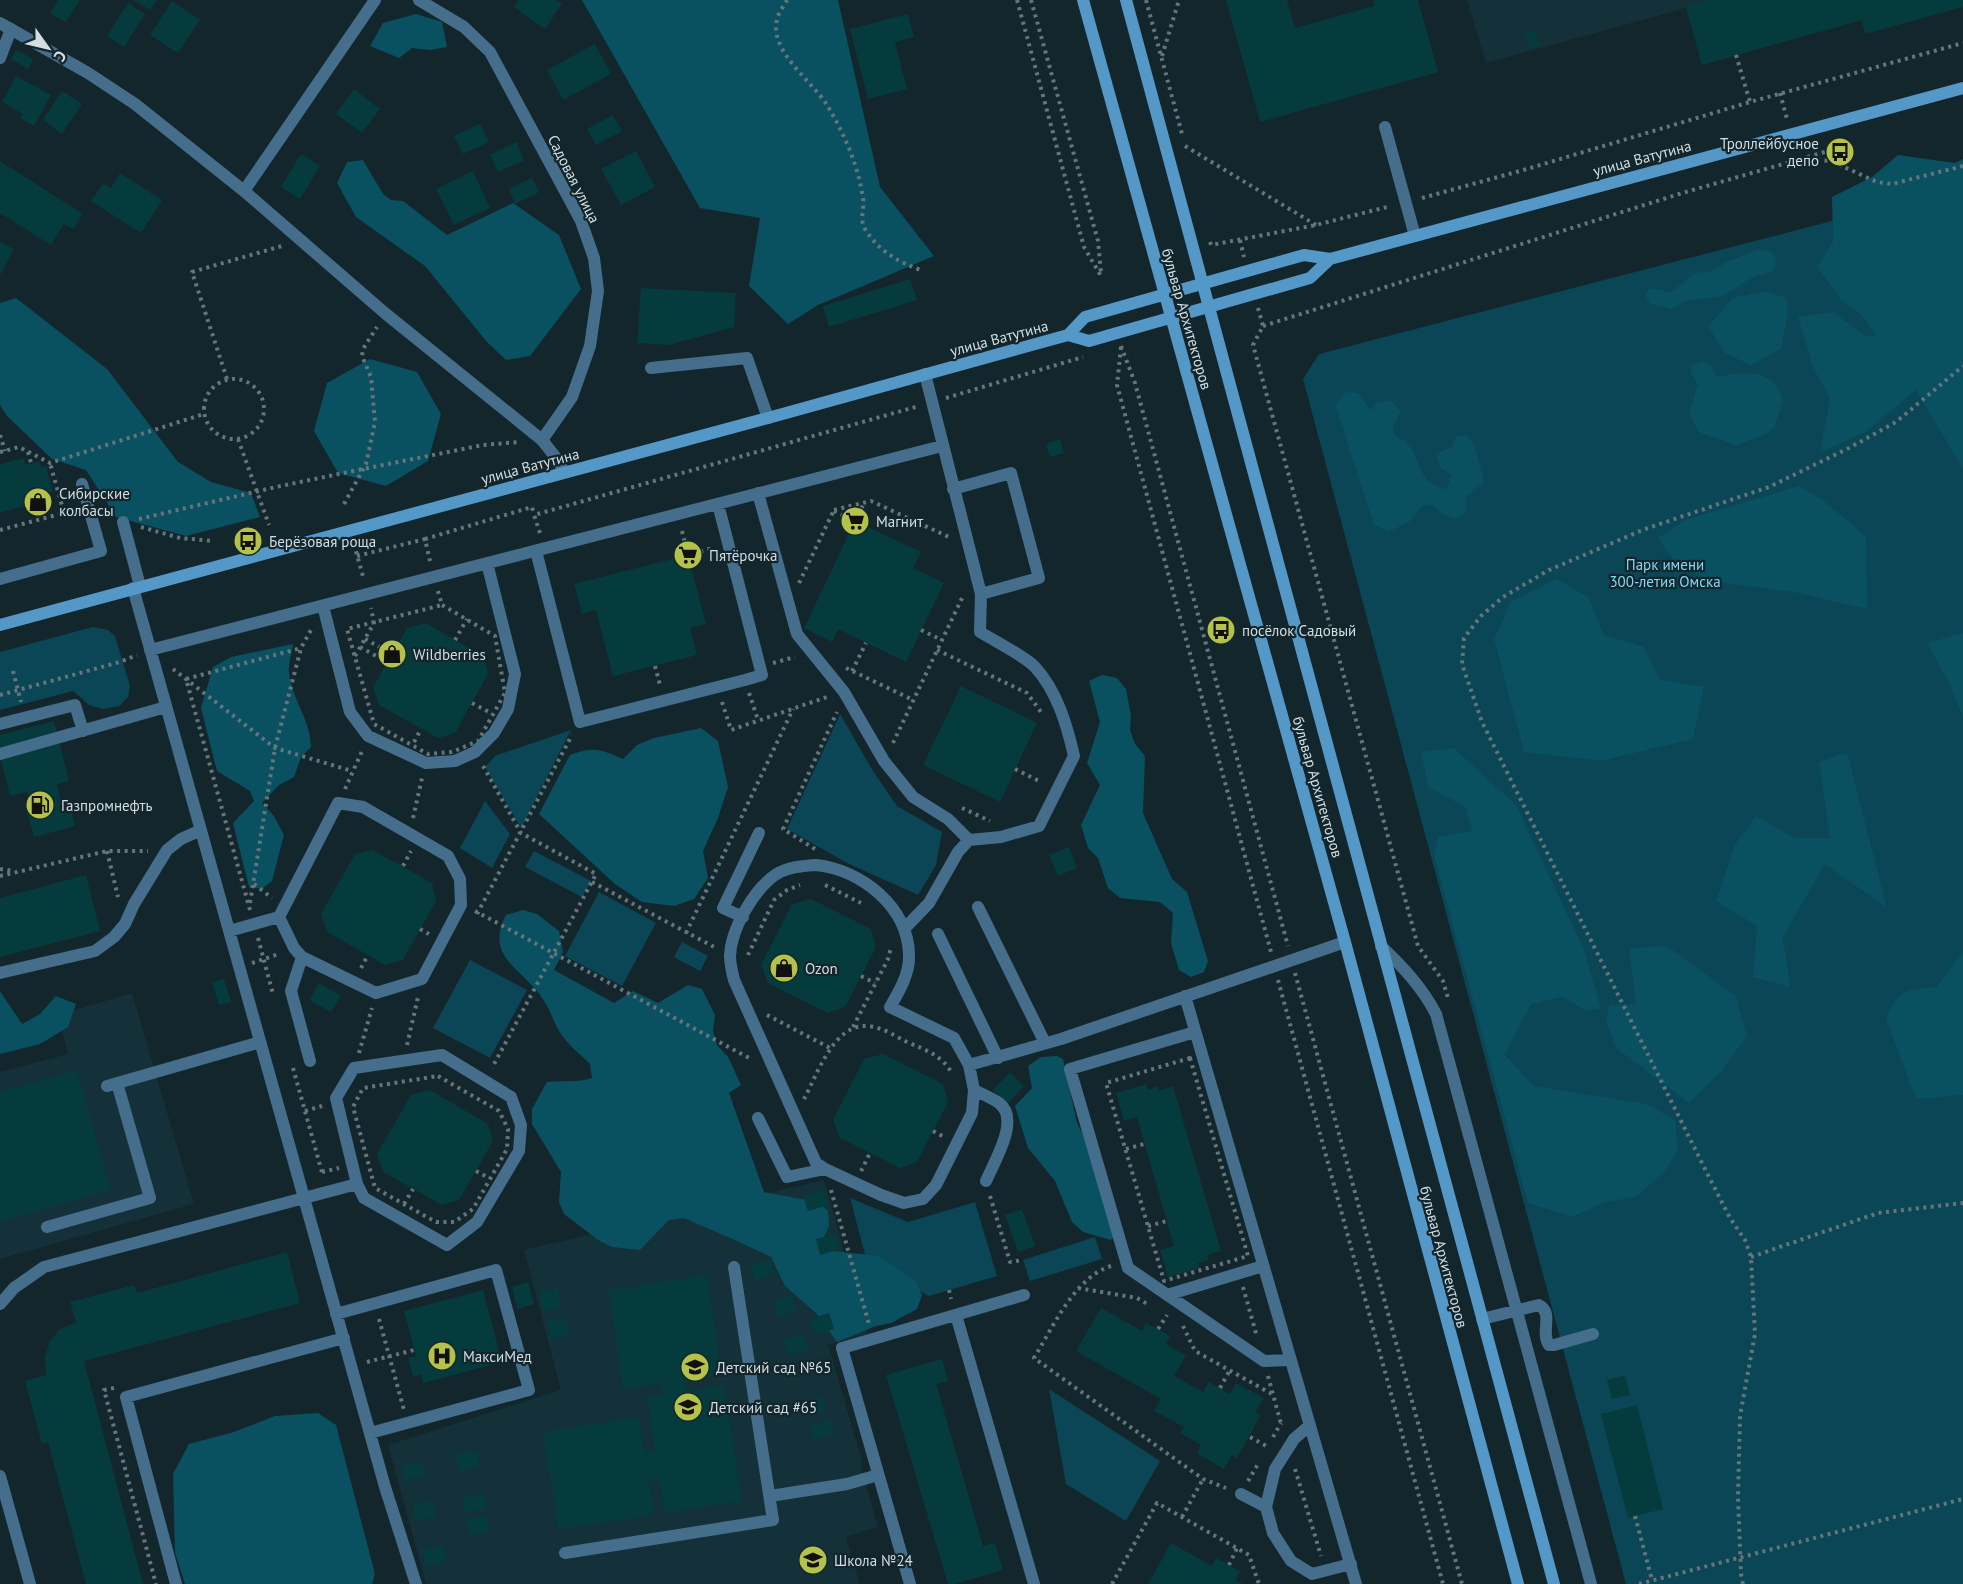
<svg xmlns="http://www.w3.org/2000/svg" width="1963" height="1584" font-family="'PT Sans',sans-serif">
  <rect width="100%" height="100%" fill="#13262c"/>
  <path fill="#143038" d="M1467 0H1963V7L1865 34 1861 20 1702 65 1686 8 1486 63Z
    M132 993 194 1204 0 1259V1072L68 1054 58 1015Z
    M824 1180 868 1334 828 1344 862 1461 861 1468 878 1527 846 1537 860 1584H426L388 1445 561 1390 524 1250Z"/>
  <path fill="#0a4655" d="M1963 187V1584H1626L1303 379 1319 354Z
    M93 627 108 630 115 636 130 686 128 697 119 706 103 709 89 705 73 691 0 710V652Z
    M840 714 873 771 897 806 942 832 936 865 918 895 847 863 787 829Z
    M571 730 521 828 485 767 495 756Z
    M485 801 510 834 492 868 460 848Z
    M534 851 591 881 582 897 525 867Z
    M599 892 656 923 622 986 565 956Z
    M682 942 708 956 700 971 674 957Z
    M470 960 527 990 490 1058 433 1028Z
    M850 1198 908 1222 975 1202 997 1276 929 1296 867 1262Z
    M1095 1237 1102 1259 1030 1281 1023 1260Z
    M1049 1389 1160 1461 1126 1521 1066 1484Z"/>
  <path fill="#095061" d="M582 0H838L880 187 934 256 818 305 788 324 749 286 760 218 700 208Z
    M416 14 442 22 447 47 430 50 412 48 399 58 370 46 383 23Z
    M1898 155 1955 163 1963 159V469L1916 390 1866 432 1820 452 1830 399 1813 367 1798 317 1833 312 1865 336 1876 335 1860 314 1841 300 1817 267 1833 242 1832 197 1872 177Z
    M363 160 383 194 391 200 403 201 447 235 513 203 559 235 581 289 530 356 506 360 487 342 425 266 356 217 337 183 347 162Z
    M1758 250 1770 251 1777 260 1773 271 1752 278 1722 296 1687 301 1672 309 1650 304 1645 294 1650 288 1672 292 1694 273 1712 271 1728 261Z
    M1765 291 1786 298 1788 313 1781 349 1750 365 1725 353 1708 327 1732 298Z
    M16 298 107 369 178 462 211 482 251 493 260 517 186 536 116 517 86 470 52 459 7 416 0 405V303Z
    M370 359 417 372 441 414 428 461 386 486 338 473 314 431 327 383Z
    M1703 361 1712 367 1717 377C1736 373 1763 368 1777 387 1780 391 1782 397 1783 401L1774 428 1765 435 1736 445 1698 432 1689 412 1698 385 1691 373V365Z
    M1346 392 1358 393 1370 410 1378 402 1392 401 1401 412 1393 427 1394 435C1427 448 1411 484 1447 489L1451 475 1440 467 1436 454 1452 447 1456 436 1467 435 1475 446 1484 482 1466 497V512L1456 519 1443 515 1433 505 1422 506 1410 521 1389 532 1374 525 1335 404Z
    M1799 486 1824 501 1866 536 1867 609 1799 593 1710 581 1676 564 1658 538 1685 520Z
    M1557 579 1589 598 1604 635 1644 647 1660 679 1704 687 1693 739 1601 761 1524 752 1494 639 1511 602Z
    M1963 633V717L1950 685 1927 643Z
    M293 644C292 653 288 664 289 673 292 699 311 721 311 747L301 757 294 777 279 785 262 803 274 816 284 835 272 881 262 889 249 887 233 823 254 801 250 791 217 771 201 708 213 667 231 657Z
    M1102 675 1117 678 1126 689 1131 716 1130 730 1135 744 1145 756 1143 813 1172 879 1187 892 1208 961 1204 972 1191 977 1179 970 1171 943 1173 913 1160 902 1120 898 1108 888 1098 858 1088 848 1081 825 1100 785 1087 763 1100 722 1089 681Z
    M701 728 718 741 728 787 718 818 703 851 708 878 694 899 674 906 642 902 615 884 539 814 570 755C593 746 601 749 623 759L637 745 654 738Z
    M1454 748 1516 805 1584 950 1601 1008 1586 1011 1563 997 1531 1004 1505 1055 1534 1086 1647 1104 1675 1120 1678 1150 1664 1172 1637 1196 1604 1203 1572 1217 1528 1203 1434 855 1438 837 1472 831 1465 807 1428 787 1421 752Z
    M1847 752 1887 908 1825 864 1783 937 1790 987 1753 977 1757 926 1716 901 1735 844 1756 816 1794 838H1830L1819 762Z
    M523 910 537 914 559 931 563 952 554 970 614 1003 633 991 658 1003 688 985 702 989 715 1015 713 1031 717 1045 728 1057 741 1085 729 1093 764 1192 817 1202 828 1211 829 1226 823 1239 833 1251 879 1256 916 1281 922 1295 917 1309 891 1323 876 1326 837 1342 816 1313 785 1286 771 1257 737 1241 684 1218 669 1220 640 1250 612 1247 598 1240 564 1214 559 1202 561 1172 532 1124V1109L547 1082C563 1080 577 1083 592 1078L590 1064C581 1055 568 1045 561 1034 554 1024 551 1011 544 1001 526 970 483 959 506 915Z
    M1667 946 1736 996 1747 1036 1721 1072 1689 1103 1616 1048 1606 1021 1609 1005 1636 1004 1629 948Z
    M1963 951V1095L1916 1099 1886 1019C1898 989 1905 990 1936 987Z
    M0 991 22 1024 40 1014 56 996 76 1004 68 1027 40 1044 0 1054Z
    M1057 1056 1063 1059 1077 1123 1090 1148 1116 1236 1111 1240 1083 1232 1072 1222 1055 1181 1028 1148 1015 1106 1032 1088 1028 1066 1041 1057Z
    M318 1413 336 1425 375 1574 372 1584H185L175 1553 173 1474 189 1444 234 1432 275 1416Z"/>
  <path fill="#053b3d" d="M58 0H80L66 22 50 13Z
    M134 0H157L150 10Z
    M519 0H555L562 4 545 29 514 7Z
    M1226 0H1287L1295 28 1374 6 1373 0H1418L1438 72 1260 122Z
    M1709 0H1963V7L1865 34 1862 20 1702 65 1686 6Z
    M172 1 200 20 178 53 150 35Z
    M128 3 145 14 124 47 107 36Z
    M908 14 914 37 895 42 907 89 868 99 850 29Z
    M1535 30 1540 46 1529 49 1524 33Z
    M595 44 611 74 563 100 547 70Z
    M16 50 33 59 28 69 11 59Z
    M16 76 51 95 34 126 20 118 23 114 2 102Z
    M354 89 380 109 362 133 336 114Z
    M62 91 82 104 62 134 43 120Z
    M613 115 622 131 596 145 587 129Z
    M480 124 489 142 463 154 454 136Z
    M516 142 524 160 498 172 490 155Z
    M636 151 655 187 621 205 601 169Z
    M301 154 320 166 300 199 281 187Z
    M0 161 83 214 73 229 64 224 51 245 0 213Z
    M473 171 490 208 454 225 436 189Z
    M120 173 162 200 141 233 91 201 103 183 111 188Z
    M532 178 539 192 515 204 509 189Z
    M0 242 14 249 0 275Z
    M910 279 917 300 829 327 823 306Z
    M641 288 736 293 734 327 669 345 637 343Z
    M1060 439 1064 453 1050 457 1046 444Z
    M24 458 25 465 39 461 41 467 46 466 53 492 48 493 49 499 0 513V464Z
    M855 521 921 552 913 568 944 583 906 662 838 629 832 642 804 628Z
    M688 555 706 624 690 628 697 655 613 676 596 610 582 614 574 584Z
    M426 623 484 657 488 674 455 733 438 738 379 705 373 687 407 628Z
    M961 686 1037 723 1000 802 923 765Z
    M54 721 69 781 57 784 60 799 68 797 75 826 34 837 26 808 30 807 27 792 10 796 0 756V735Z
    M1069 847 1077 868 1058 876 1049 855Z
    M373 850 432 883 436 901 403 960 385 965 327 932 321 914 355 854Z
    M86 875 100 931 0 957V898Z
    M811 899 871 929 876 947 845 1007 828 1013 768 983 761 965 792 904Z
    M224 979 231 1002 219 1005 212 982Z
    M319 983 341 996 331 1012 309 1000Z
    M883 1054 943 1084 948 1102 917 1162 900 1168 840 1138 833 1120 864 1059Z
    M77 1070 111 1190 0 1222V1092Z
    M1010 1072 1024 1086 1007 1104 993 1090Z
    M1146 1084 1148 1090 1158 1086 1159 1091 1173 1086 1221 1251 1207 1255 1209 1260 1198 1263 1200 1268 1168 1277 1160 1250 1174 1246 1137 1117 1124 1121 1116 1093Z
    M430 1090 488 1124 493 1141 459 1200 442 1205 383 1172 377 1154 411 1095Z
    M823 1190 828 1205 808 1211 803 1196Z
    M1022 1209 1035 1246 1018 1252 1005 1215Z
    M836 1234 840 1249 820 1255 816 1239Z
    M287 1252 300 1303 84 1361 143 1584H86L48 1442 42 1444 25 1381 46 1375 45 1357 50 1341 59 1330 76 1322 70 1302 134 1285 137 1293Z
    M770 1259 774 1274 755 1280 750 1265Z
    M707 1275 722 1374 686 1380 687 1391 724 1385 742 1501 665 1513 659 1479 649 1481 654 1515 558 1530 543 1432 639 1417 644 1452 655 1451 647 1397 663 1395 661 1384 623 1390 608 1290Z
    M528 1282 534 1304 517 1309 512 1287Z
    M558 1288 561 1308 542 1311 539 1291Z
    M483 1290 502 1362 423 1383 421 1374 413 1377 408 1358 416 1356 404 1311Z
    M792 1295 797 1311 777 1317 773 1301Z
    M1101 1308 1142 1331 1146 1323 1170 1336 1166 1344 1186 1356 1174 1376 1203 1392 1209 1382 1230 1394 1236 1383 1264 1398 1255 1412 1261 1415 1237 1458 1232 1455 1224 1469 1197 1453 1201 1445 1180 1433 1184 1427 1154 1411 1161 1399 1076 1351Z
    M829 1313 834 1329 814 1334 810 1319Z
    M566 1317 569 1336 550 1339 547 1320Z
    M804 1335 808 1350 788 1356 784 1340Z
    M942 1359 948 1381 936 1384 978 1528 983 1546 995 1543 1003 1570 955 1584H948L886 1375Z
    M1625 1375 1630 1395 1612 1399 1607 1380Z
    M821 1395 826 1410 806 1416 802 1401Z
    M1637 1405 1663 1509 1628 1518 1601 1414Z
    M830 1419 834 1434 814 1440 810 1425Z
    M477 1451 479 1467 459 1471 456 1454Z
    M422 1461 425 1477 404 1480 402 1464Z
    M483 1493 486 1509 465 1512 463 1496Z
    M433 1501 436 1517 415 1521 413 1504Z
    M487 1516 490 1532 469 1535 467 1519Z
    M1171 1543 1212 1566 1216 1558 1229 1565 1240 1571 1236 1580 1243 1584H1148Z
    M443 1546 446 1562 425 1566 423 1550Z"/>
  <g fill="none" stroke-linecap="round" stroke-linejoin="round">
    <path stroke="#66757b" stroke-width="4" stroke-dasharray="3 4.5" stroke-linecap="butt" d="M787 0C784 6 778 13 777 20 769 51 812 81 827 105 844 133 858 165 863 198 865 209 859 219 865 229 879 252 899 262 923 271
      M1017 0 1084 247 1101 276
      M1031 0 1098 241 1101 273
      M1146 0 1182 134
      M1736 55 1750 102
      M1162 56 1179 0
      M1780 93 1787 119
      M1185 146 1316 225
      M1802 159 1831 161 1877 182 1892 184 1963 166
      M1422 198 1527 169 1750 102 1963 43
      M1240 240 1244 257
      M1210 242 1211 245 1316 225 1391 206
      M1258 308 1263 326 1253 345 1418 946 1443 981 1448 998
      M1263 326 1679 194 1849 145
      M1121 346 1135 383 1288 946
      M1121 347 1117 385 1271 952
      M204 409a30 30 0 1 1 60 0a30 30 0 1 1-60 0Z
      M227 379 192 272 282 246
      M946 398 1083 357
      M0 435 5 451
      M238 439 269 525
      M0 452 19 447 50 463 204 414
      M28 452 31 463
      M344 504 366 464 375 422 371 377 362 356 363 349 377 327
      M834 510 871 501 949 537
      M834 511 855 521 864 503
      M139 519 276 487 363 469 483 445 519 442
      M141 527 180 538 213 541
      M0 530 64 513 50 463
      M682 531 688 555 713 548
      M540 533 534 515 919 406
      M425 539 532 507 534 515
      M354 544 364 580
      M357 556 425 539 430 561
      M799 583 834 510
      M438 591 442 605
      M442 605 495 636 505 693 478 741 452 752 428 754 374 724 347 629Z
      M921 630 942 640
      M365 639 392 654
      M455 640 467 619
      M360 647 387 662
      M937 650 1027 693 1041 712
      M355 656 374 623 371 608
      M773 663 795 657
      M655 666 660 685
      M846 668 913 700
      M173 669 275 748 352 771
      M13 671 21 702
      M852 671 866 643
      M749 693 758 720
      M0 695 120 662 137 655
      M722 702 731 730 827 697
      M472 703 489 712
      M414 742 421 729
      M893 743 963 596
      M483 766 521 833 596 874 492 1068
      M1015 769 1041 782
      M345 789 363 749
      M962 808 990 821
      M413 818 422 778
      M815 849 783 829 837 712
      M107 851 118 897
      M403 866 411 851
      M0 869 14 871
      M0 876 107 851H148
      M592 882 716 948
      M254 884 272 898
      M825 885 861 903
      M250 903 275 748 301 648 312 628
      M250 910 186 679 301 648
      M475 911 751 1059
      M477 914 572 735
      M420 929 429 934
      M686 933 793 709
      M258 938 273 994
      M748 955 774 900 787 890 800 885
      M252 963 279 954
      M361 968 368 955
      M1295 973 1462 1584
      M861 976 875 983
      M1278 980 1443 1584
      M767 1015 830 1048
      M853 1027 888 959 891 947
      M407 1045 418 997
      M359 1053 372 1008
      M1190 1058 1248 1256 1164 1281 1106 1083Z
      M293 1068 323 1176
      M438 1076 499 1111 508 1129 507 1149 473 1209 454 1222H436L375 1188 353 1107 363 1088Z
      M804 1099C817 1075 834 1023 868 1026 882 1027 895 1036 907 1042 926 1050 941 1055 952 1073
      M305 1111 322 1106
      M933 1131 944 1137
      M1126 1149 1144 1144
      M476 1171 487 1177
      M861 1171 870 1153
      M322 1172 339 1168
      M831 1190 869 1324
      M990 1196 1010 1262 1023 1260
      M404 1204 413 1189
      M1148 1226 1167 1221
      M1751 1257 1878 1213 1963 1203
      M1111 1266C1075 1277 1053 1327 1034 1358L1203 1479 1226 1488
      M1243 1287 1257 1337
      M1078 1288 1137 1298 1149 1305
      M949 1290 951 1299
      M379 1319 404 1410
      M1183 1326 1195 1351 1272 1394
      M1158 1329 1167 1315
      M367 1362 414 1350
      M1268 1376 1281 1424
      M114 1388 104 1390 156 1584
      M1220 1388 1230 1370
      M1250 1437 1268 1447
      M1273 1437 1281 1423
      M1295 1469 1321 1556
      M1248 1481 1258 1464
      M1635 1516 1652 1580
      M1182 1517 1203 1479
      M1229 1565 1237 1548
      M1112 1584 1157 1503 1249 1555 1259 1584
      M1639 1584 1963 1499
      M1743 1584 1741 1574 1738 1497 1740 1416 1755 1334 1751 1257 1745 1240 1730 1218 1707 1173 1482 722 1462 664 1464 638 1481 616 1503 597 1549 570 1645 529 1769 487 1849 448 1896 422 1963 366"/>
    <path stroke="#456e8c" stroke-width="12" d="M0 58 11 29
      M1385 127 1415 236
      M244 191 375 0
      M651 368 747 358 768 418
      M953 489 1011 473 1039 578 981 594
      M758 493 797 634 844 692 884 761 913 797 948 819 969 840
      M123 522 140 586
      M536 551 580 722 745 680 762 675 718 504
      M0 579 101 551 82 484
      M133 588 385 1487 416 1584
      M323 606 350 712 368 736 426 763 455 761 475 752 494 733 508 709 515 674 487 563
      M150 650 942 446
      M0 724 75 705 83 731
      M0 754 166 707
      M338 803 363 807 448 856 460 879 461 905 422 979 376 993 302 957 294 948 279 917Z
      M816 865C862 870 908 907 909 955 910 973 899 992 890 1007L954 1038 969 1065 974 1090 972 1113 936 1185 923 1199 904 1203 881 1195 825 1169 816 1163 734 980C732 972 730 964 730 956 731 929 753 891 775 875 787 867 802 866 816 865Z
      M978 907 1045 1043
      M743 917 723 908 759 833
      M904 929 929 903 958 852 969 840 1001 837 1039 826 1074 756C1067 725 1057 691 1035 667 1026 657 993 640 980 632L981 594 925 374
      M229 931 279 917
      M938 934 998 1058
      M1381 946C1403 967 1422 987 1436 1014L1591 1584
      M302 957 291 991 310 1061
      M0 973 95 951 114 937 125 924 134 904 167 850 181 839 201 830
      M1185 996 1356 1584
      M1195 1032 1070 1069 1128 1268 1264 1361 1291 1360
      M442 1055 511 1097 521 1125 519 1151 477 1222 447 1245 364 1198 357 1184 336 1098 354 1068Z
      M969 1065 1061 1039 1345 942
      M107 1086 260 1042
      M974 1090C982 1094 992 1098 999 1103 1021 1119 994 1162 986 1181
      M758 1118 787 1177 825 1169
      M47 1227 150 1198 117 1083
      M1167 1295 1263 1266
      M0 1304 14 1288 44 1267 357 1184
      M336 1314 496 1270 529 1390 370 1433
      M956 1315 1034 1584
      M1482 1319 1539 1305C1554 1313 1540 1332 1549 1345H1554L1593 1334
      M842 1348 1024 1295
      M1310 1425 1294 1439 1275 1469 1266 1507 1273 1533 1291 1561 1312 1574 1351 1564
      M0 1476 30 1584
      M1241 1494 1266 1507
      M770 1496 847 1484 878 1475
      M565 1553 773 1520 734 1267
      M176 1584 126 1397 344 1338"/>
    <path stroke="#456e8c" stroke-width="12" d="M419 0 464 27 490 52 581 221 594 258 598 291 590 346 572 397 542 440
      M0 23 88 73 135 104 244 191 386 314 542 440 557 459 564 472
      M842 1348 910 1584"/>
    <path stroke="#5498c8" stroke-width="12" d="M1083 0 1345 942 1518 1584
      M1126 0 1554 1584
      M1068 335 1085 317 1304 255 1330 259 1963 88
      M0 625 768 418 1068 335 1089 341 1310 278 1330 259"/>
  </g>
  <defs>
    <g id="bus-disc" transform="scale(1.5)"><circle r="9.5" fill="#b5c249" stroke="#13262c"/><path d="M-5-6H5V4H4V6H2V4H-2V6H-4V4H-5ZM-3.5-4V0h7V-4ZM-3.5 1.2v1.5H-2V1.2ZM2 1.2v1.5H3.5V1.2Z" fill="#111"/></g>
    <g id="shop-disc" transform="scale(1.5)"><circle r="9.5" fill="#b5c249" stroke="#13262c"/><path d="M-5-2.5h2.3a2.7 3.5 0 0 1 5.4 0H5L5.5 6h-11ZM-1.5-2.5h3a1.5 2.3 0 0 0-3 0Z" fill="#111"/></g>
    <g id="supermarket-disc" transform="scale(1.5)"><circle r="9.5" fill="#b5c249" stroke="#13262c"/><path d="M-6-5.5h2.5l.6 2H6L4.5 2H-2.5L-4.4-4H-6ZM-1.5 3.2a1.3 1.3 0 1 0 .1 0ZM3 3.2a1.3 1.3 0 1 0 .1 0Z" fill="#111"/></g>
    <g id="fuel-disc" transform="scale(1.5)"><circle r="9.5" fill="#b5c249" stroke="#13262c"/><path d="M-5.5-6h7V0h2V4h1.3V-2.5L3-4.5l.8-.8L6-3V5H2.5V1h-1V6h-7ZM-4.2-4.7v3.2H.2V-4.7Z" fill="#111"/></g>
    <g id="hospital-disc" transform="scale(1.5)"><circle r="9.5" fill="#b5c249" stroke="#13262c"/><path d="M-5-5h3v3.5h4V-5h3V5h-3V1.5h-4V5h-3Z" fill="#111"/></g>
    <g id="school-disc" transform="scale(1.5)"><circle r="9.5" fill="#b5c249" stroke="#13262c"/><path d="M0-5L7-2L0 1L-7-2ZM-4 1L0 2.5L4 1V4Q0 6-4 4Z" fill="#111"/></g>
  </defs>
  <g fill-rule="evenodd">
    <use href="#bus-disc" x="1840" y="152"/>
    <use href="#shop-disc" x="38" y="502"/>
    <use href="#supermarket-disc" x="855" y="521"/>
    <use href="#bus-disc" x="248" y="541"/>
    <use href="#supermarket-disc" x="688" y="555"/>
    <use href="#bus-disc" x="1221" y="630"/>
    <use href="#shop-disc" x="392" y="654"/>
    <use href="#fuel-disc" x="40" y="805"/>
    <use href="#shop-disc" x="784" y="968"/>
    <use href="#hospital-disc" x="442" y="1356"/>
    <use href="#school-disc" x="695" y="1367"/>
    <use href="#school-disc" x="688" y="1407"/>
    <use href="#school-disc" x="813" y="1560"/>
  </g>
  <g text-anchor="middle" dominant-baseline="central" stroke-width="4.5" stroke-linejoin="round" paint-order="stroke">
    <g font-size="15" fill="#d3dee2" stroke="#13262c" text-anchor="start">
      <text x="1819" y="143" text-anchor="end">Троллейбусное<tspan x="1819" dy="17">депо</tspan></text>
      <text x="59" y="493">Сибирские<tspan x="59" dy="17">колбасы</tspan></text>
      <text x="876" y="521">Магнит</text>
      <text x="269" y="541">Берёзовая роща</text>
      <text x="709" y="555">Пятёрочка</text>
      <text x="1242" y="630">посёлок Садовый</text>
      <text x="413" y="654">Wildberries</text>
      <text x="61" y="805">Газпромнефть</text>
      <text x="805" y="968">Ozon</text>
      <text x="463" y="1356">МаксиМед</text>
      <text x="716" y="1367">Детский сад №65</text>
      <text x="709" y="1407">Детский сад #65</text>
      <text x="834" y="1560">Школа №24</text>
    </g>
    <g font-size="15" fill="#d3dee2" stroke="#13262c">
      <text transform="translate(1642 158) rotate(-15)">улица Ватутина</text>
      <text transform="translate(574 179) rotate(63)">Садовая улица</text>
      <text transform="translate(1187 319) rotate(74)">бульвар Архитекторов</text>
      <text transform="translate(999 338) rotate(-15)">улица Ватутина</text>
      <text transform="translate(530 466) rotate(-15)">улица Ватутина</text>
      <text transform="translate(1318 787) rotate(74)">бульвар Архитекторов</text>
      <text transform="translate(1444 1257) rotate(75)">бульвар Архитекторов</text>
    </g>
    <g font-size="15" fill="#81d9f5" stroke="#13262c">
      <text x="1665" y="564">Парк имени<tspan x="1665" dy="17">300-летия Омска</tspan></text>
    </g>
  </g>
  <g transform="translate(48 48) rotate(124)" stroke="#13262c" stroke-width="4.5" paint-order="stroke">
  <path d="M0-4.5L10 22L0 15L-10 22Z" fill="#d3dee2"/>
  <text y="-9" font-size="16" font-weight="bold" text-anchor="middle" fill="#d3dee2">С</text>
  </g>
</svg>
